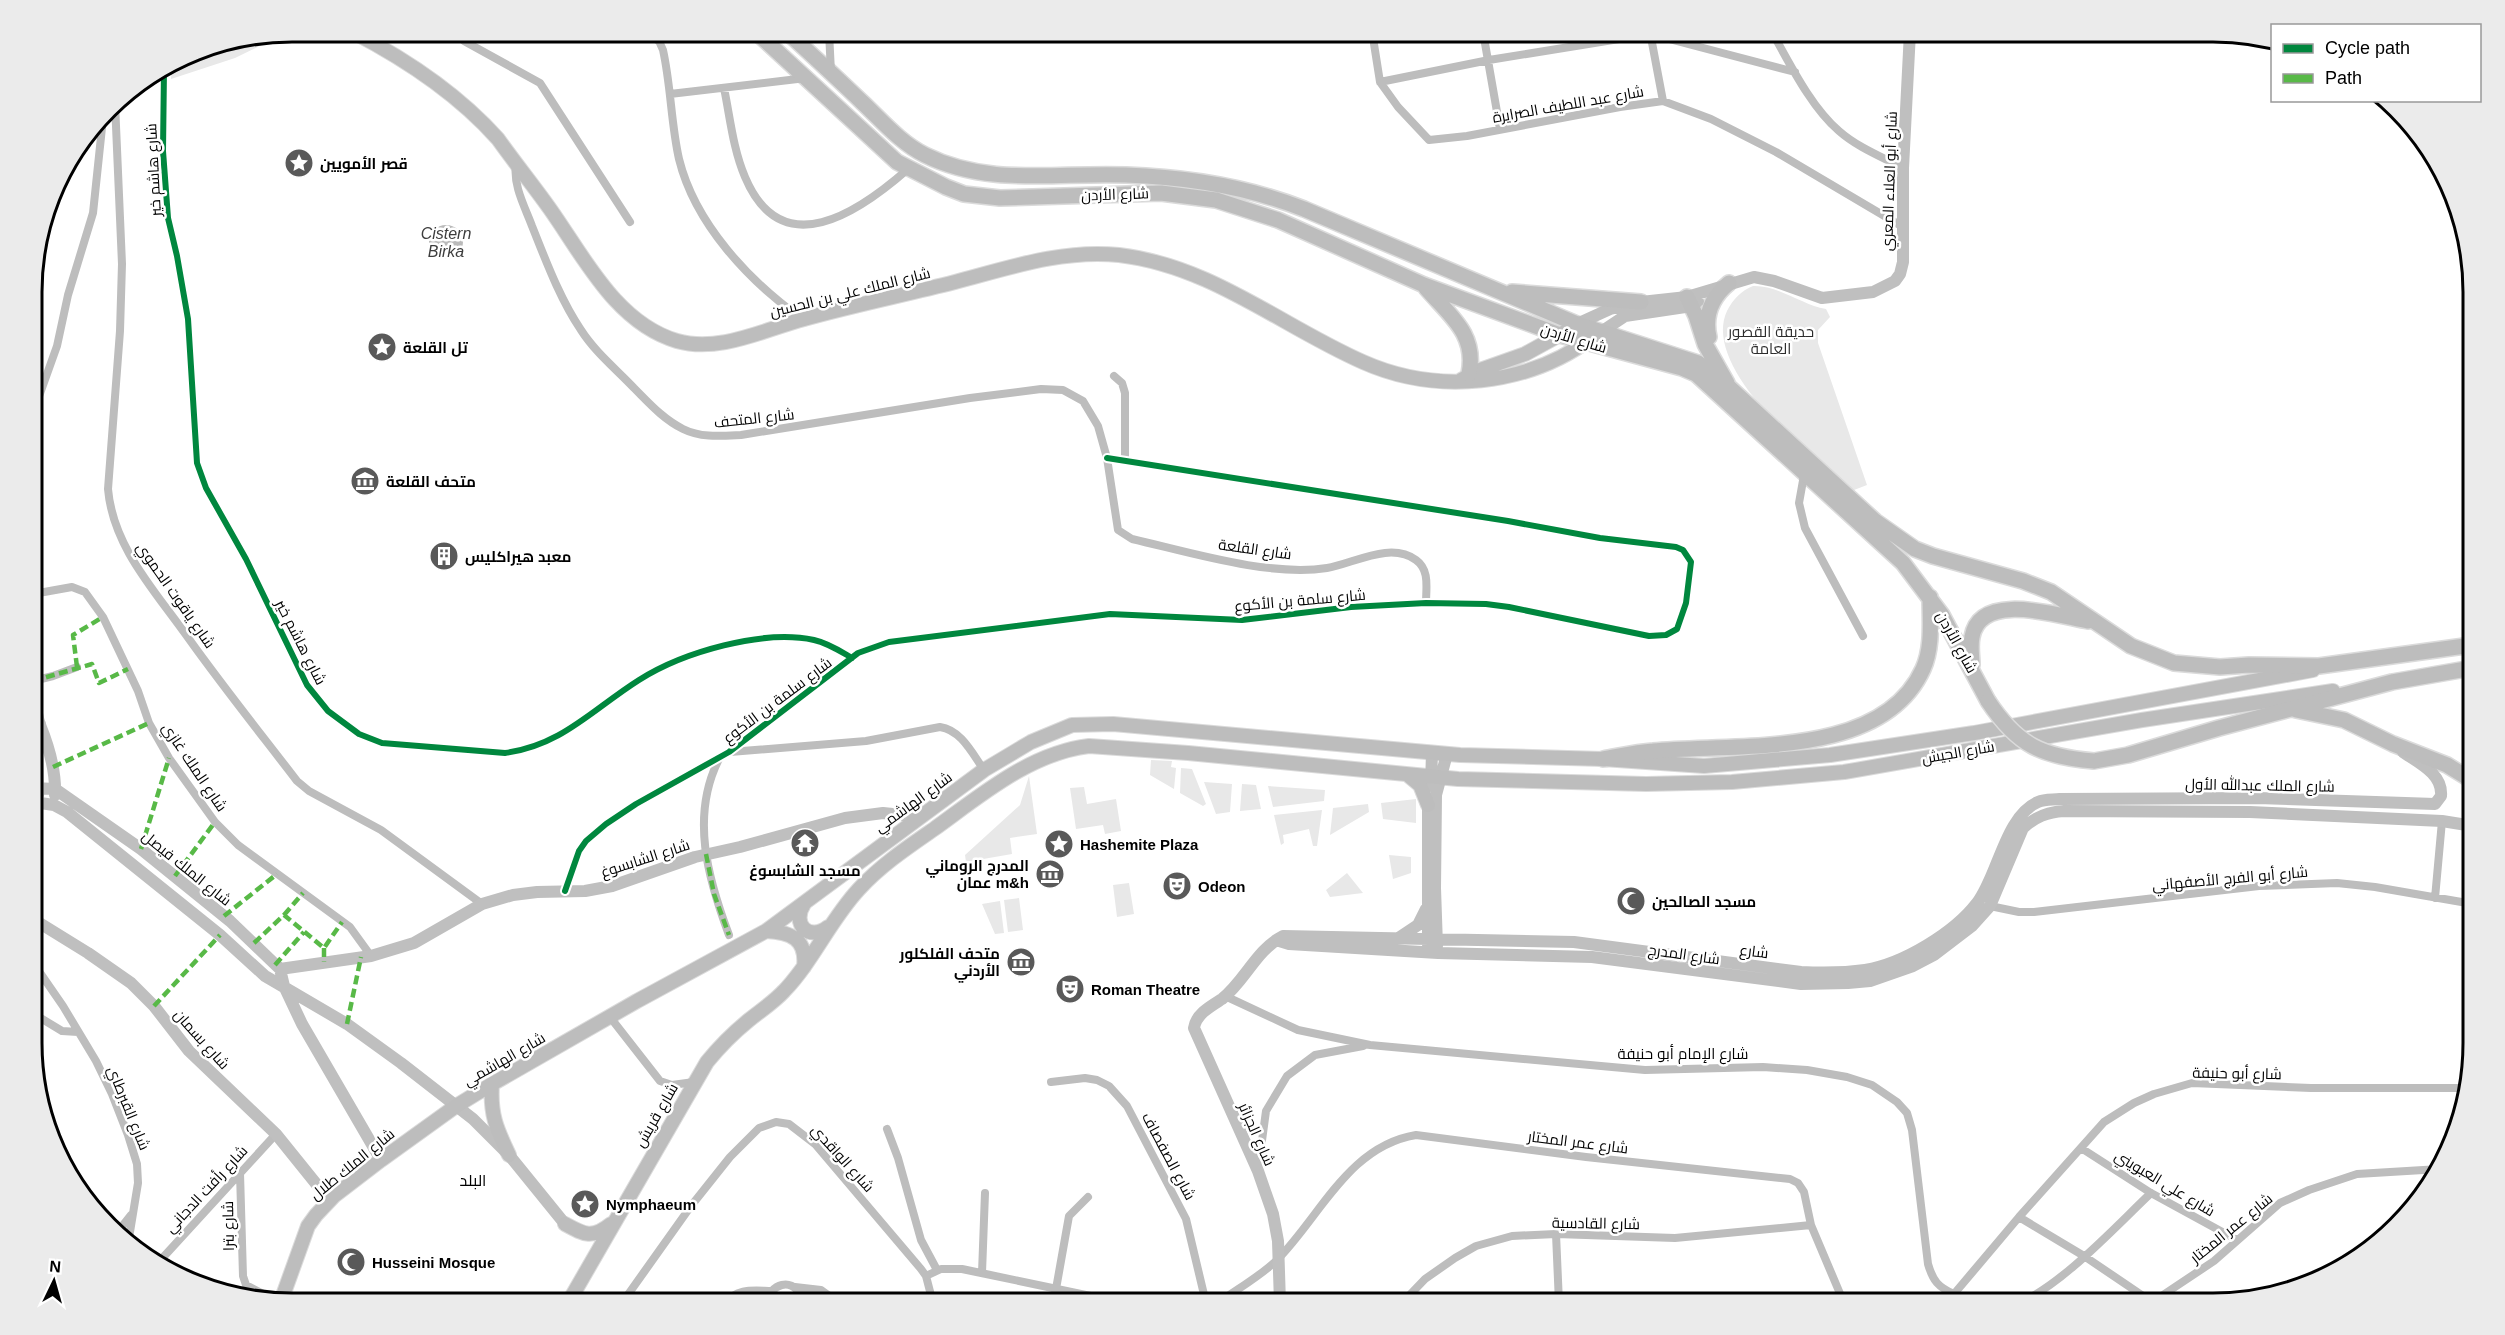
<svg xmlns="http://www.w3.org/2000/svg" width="2505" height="1335" font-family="Arial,Cairo,sans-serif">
  <rect width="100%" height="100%" fill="#fff"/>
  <path fill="#e8e8e8" d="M286 33 235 58 171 79 172 64 193 51Z
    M1753 286C1778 285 1802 305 1826 309L1830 317 1818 330V343L1867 485 1854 490 1842 487C1806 452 1701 367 1727 311 1733 299 1741 291 1753 286Z
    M1151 760 1172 761 1171 767 1176 768 1174 789 1150 775Z
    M1181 768 1192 769 1206 804 1203 806 1180 793Z
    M1029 776 1037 834 1010 838 1012 854 966 862 965 855 1020 805Z
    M1204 782 1232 784 1230 812 1216 814Z
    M1242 784 1256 785 1261 809 1240 811Z
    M1268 786 1325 790 1324 801 1273 807Z
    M1084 787 1087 804 1116 799 1121 831 1105 834 1103 825 1076 829 1070 788Z
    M1416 799V823L1383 819 1381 803Z
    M1368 804 1369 812 1330 835 1333 808Z
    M1322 810 1317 846H1313L1309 829 1283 835 1284 843 1281 845 1274 815Z
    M1389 855 1411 857V873L1393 879Z
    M1347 873 1363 893 1330 897 1326 890Z
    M1129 883 1134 914 1117 917 1113 885Z
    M1019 898 1023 930 1008 932 1004 900Z
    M1000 901 1004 933 995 934 982 904Z"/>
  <path fill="#bababa" d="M429 242a17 17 0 1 1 34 0a17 17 0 1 1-34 0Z"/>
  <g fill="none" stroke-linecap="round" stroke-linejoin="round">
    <g stroke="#dbdbdb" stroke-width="16">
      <path id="primary" d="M353 32C405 59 458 94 498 139 515 163 533 185 550 209 584 257 616 323 677 341 719 353 763 330 804 319 854 305 904 295 955 282 1008 268 1063 249 1119 255 1212 266 1281 326 1363 362 1437 395 1528 386 1593 337
        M1461 380 1477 371 1525 354 1565 332
        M1408 775 1420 785 1428 805
        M804 904C791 924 809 942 828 927
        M766 931C791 932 807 939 804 967
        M492 1084C490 1114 496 1128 509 1155
        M565 1224C585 1235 592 1239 611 1224
        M281 1301 308 1226 316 1215 334 1196 381 1160 456 1106 492 1084 637 1001 766 931 984 770 1031 742 1072 725 1113 724 1460 755 1603 759 1704 766 1830 755 1974 733 2313 670
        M568 1303 707 1062C720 1046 733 1033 749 1020 760 1011 774 1002 784 991 813 961 830 920 859 889 881 865 908 847 934 829 980 796 1030 753 1089 746L1188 753 1458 779 1646 784 1732 782 1844 772 2142 720 2333 691"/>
    </g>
    <g stroke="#dbdbdb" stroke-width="18">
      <path id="highway" d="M756 32 897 162 946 187 964 194 1000 198 1161 193 1216 200 1278 220 1424 285 1560 335 1682 368 1696 374 1903 563 1942 615 1988 701
        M787 32C812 55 838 79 863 103 883 122 901 143 925 155 989 187 1058 172 1126 175 1186 177 1248 187 1304 209L1577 324 1698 363 1730 388 1875 521 1915 549 1933 556 2023 581 2051 592 2131 646 2174 663 2220 667 2249 665 2319 666 2472 645
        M1426 288C1450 316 1477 334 1469 374
        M1512 292 1641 302
        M1687 297 1696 316 1705 344 1727 383
        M1709 337C1704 315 1712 297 1729 283
        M1972 665C1972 656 1970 646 1972 637 1980 590 2059 616 2088 621
        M2296 710 2344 720 2393 744 2447 765 2473 781
        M1603 759C1620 756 1636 752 1653 751 1735 743 1882 760 1923 669 1933 647 1930 620 1930 597
        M2094 761 2128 755 2219 728 2392 682 2472 668"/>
    </g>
    <path stroke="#bdbdbd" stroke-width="8" d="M644 32 659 41 663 50C671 86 671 124 679 159 695 224 749 281 802 319
      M829 32 831 72
      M1342 32 1352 34 1358 32
      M1483 32 1500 129
      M1650 32 1663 101
      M1772 32C1790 64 1811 107 1839 131 1857 147 1882 157 1903 168
      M464 41 540 83 630 222
      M1374 44 1380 82 1398 107 1429 140 1467 136 1620 107 1663 101 1711 119 1776 152 1903 227
      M164 69 163 151 168 218 177 256 188 319 197 463 206 488 246 559 307 685 328 711 359 734 382 743 505 753C561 746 593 709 639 680 683 652 763 629 814 640 828 643 840 651 852 658
      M1380 82 1489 60 1650 34 1795 72
      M724 88C730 117 733 149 745 177 782 265 859 212 908 169
      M670 94 806 78
      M115 103 122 264 120 331 108 489C113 548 157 593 189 639 224 688 261 734 297 781L309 791 381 830 482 904
      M516 165C513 186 525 207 532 226 546 261 560 299 581 330 595 352 616 369 634 388 649 403 663 419 683 429 701 438 721 436 741 435L970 398 1041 389 1063 390 1083 401 1098 426 1107 458 1118 530 1132 539C1189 552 1269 577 1327 568 1353 564 1390 541 1416 560 1430 570 1426 588 1426 603
      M1114 376 1122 383 1125 393V461
      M32 416 57 346 68 295 93 213 103 118
      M1804 475 1799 503 1805 528 1863 636
      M33 594 72 587 85 592 103 617 138 691 149 723 169 758 215 822 238 845 350 927 371 956
      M33 681 53 676 77 667
      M730 752 866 741 940 727C961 730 972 753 984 770
      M719 759C690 816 708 879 729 935
      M565 891 579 851 586 841 606 824 636 804 729 752 858 653 889 642 1110 614 1242 620 1351 607 1426 603 1486 604 1509 607 1649 636 1666 635 1677 629 1686 603 1691 562 1683 550 1676 547 1600 538 1508 521 1107 458
      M2435 898 2442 821
      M1990 906 2019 912H2034L2259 886 2337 883 2375 887 2473 904
      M34 964 63 1006 96 1061 112 1094 128 1135 137 1164 138 1183 128 1244
      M1225 996 1298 1030 1370 1045 1645 1070 1763 1067 1807 1070 1847 1077 1872 1085 1897 1102 1907 1113 1912 1130 1928 1264C1933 1281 1938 1287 1954 1294
      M34 1014 62 1031 78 1032
      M610 1017 660 1081 672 1085 694 1082
      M1051 1082 1085 1078 1097 1080 1109 1086 1127 1106 1186 1219 1206 1303
      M887 1129 898 1158 921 1240 937 1270
      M2081 1148 2151 1193 2237 1240
      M1258 1170 1266 1111 1287 1076 1315 1055 1363 1046
      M240 1173 243 1276 246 1285 273 1299
      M2019 1217 2084 1256 2152 1302
      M116 1234 131 1215
      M1556 1234 1559 1303
      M157 1264 276 1134
      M982 1273 985 1193
      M926 1276 941 1269H962L1124 1303
      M795 1287 821 1290 839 1303
      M1056 1289 1069 1216 1088 1197
      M1954 1294 2019 1217 2104 1122 2134 1103 2154 1094 2192 1083 2311 1088H2463
      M1954 1294 1957 1303
      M622 1303 691 1206 730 1157 759 1128 776 1122 789 1124 815 1144 921 1269 926 1276 933 1303
      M727 1303C735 1287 757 1291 772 1291
      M772 1303V1291C784 1278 803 1286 798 1303
      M801 1303 811 1301 830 1303
      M1218 1303C1237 1289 1261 1276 1278 1259 1321 1215 1349 1146 1416 1135L1586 1157 1790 1179 1798 1183 1804 1192 1811 1225 1844 1303
      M1402 1303 1425 1279 1455 1258 1476 1246 1512 1236 1556 1234 1675 1238 1811 1225
      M2019 1303C2062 1285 2116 1226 2151 1193
      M2151 1303 2214 1261 2280 1203 2309 1190 2357 1174 2440 1169"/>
    <path stroke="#bfbfbf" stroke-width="12" d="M1577 324 1610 309 1641 302 1687 297 1754 277 1774 281 1822 298 1873 292 1895 281 1900 274 1903 262V168L1910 32
      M1601 332 1625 316 1692 306 1698 301
      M33 682C35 696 35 712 40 725 49 747 56 771 55 795
      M1431 786 1432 752
      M33 788 55 789 141 849 230 921 280 969 284 986 302 1024 381 1160
      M38 795 37 738 40 724
      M33 802 54 805 67 812 220 935 265 976 347 1024 401 1063 473 1119 509 1155 565 1224
      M33 919 88 953 131 983 154 1006 189 1051 276 1134 330 1201
      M1400 937 1418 925 1426 909
      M1276 940 1289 944 1438 953 1592 957 1801 984 1848 983 1870 981 1913 966 1934 955 1972 926 1990 906 2023 828C2035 817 2047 812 2064 811L2250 812 2442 821 2473 826
      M1428 945V809
      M1437 946 1435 888 1436 795 1447 754
      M280 969 371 956 414 943 482 904 513 895 537 892 585 891 612 886 695 857 740 847 845 818 883 813 921 817
      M1280 1303 1278 1241 1273 1214 1258 1171 1194 1028C1196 1014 1211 1006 1222 999 1245 981 1256 950 1283 936L1574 942 1801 972C1822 973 1844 973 1865 970 1903 964 1954 933 1977 903 1998 876 2005 816 2038 802 2045 799 2053 800 2060 799L2258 798 2435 804 2441 796C2443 774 2419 763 2403 752"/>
    <use href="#primary" stroke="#bdbdbd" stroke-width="14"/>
    <use href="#highway" stroke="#bdbdbd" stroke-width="15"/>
    <g stroke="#dbdbdb" stroke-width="18" stroke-linecap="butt">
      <path id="highway-bridge" d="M1988 701C2017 745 2042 757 2094 761"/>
    </g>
    <use href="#highway-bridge" stroke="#bdbdbd" stroke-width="15"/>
    <path stroke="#58b947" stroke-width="4.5" stroke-dasharray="9 4.5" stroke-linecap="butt" d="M77 667 73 635 103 617
      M33 681 92 664 99 683 128 669
      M53 767 149 723
      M141 849 169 758
      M706 854 714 894 729 935
      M175 876 215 822
      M284 915 303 893
      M224 916 277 874
      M254 943 284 915 324 948 342 922
      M324 948V962
      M275 965 304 932
      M154 1006 220 935
      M347 1024 361 957"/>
    <g stroke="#fff" stroke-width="10">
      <path id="cycleway" d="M164 69 163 151 168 218 177 256 188 319 197 463 206 488 246 559 307 685 328 711 359 734 382 743 505 753C561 746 593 709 639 680 683 652 763 629 814 640 828 643 840 651 852 658
        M565 891 579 851 586 841 606 824 636 804 729 752 858 653 889 642 1110 614 1242 620 1351 607 1426 603 1486 604 1509 607 1649 636 1666 635 1677 629 1686 603 1691 562 1683 550 1676 547 1600 538 1508 521 1107 458"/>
    </g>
    <use href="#cycleway" stroke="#00873e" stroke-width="6"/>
  </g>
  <defs>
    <g id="sight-disc" transform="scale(1.5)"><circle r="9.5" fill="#595959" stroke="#fff"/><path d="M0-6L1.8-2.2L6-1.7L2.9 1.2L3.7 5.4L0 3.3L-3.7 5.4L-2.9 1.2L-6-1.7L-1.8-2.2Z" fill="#fff"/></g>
    <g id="museum-disc" transform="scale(1.5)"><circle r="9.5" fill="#595959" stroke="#fff"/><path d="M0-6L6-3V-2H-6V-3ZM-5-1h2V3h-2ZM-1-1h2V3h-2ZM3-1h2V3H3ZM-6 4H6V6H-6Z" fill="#fff"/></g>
    <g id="building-disc" transform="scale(1.5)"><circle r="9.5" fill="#595959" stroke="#fff"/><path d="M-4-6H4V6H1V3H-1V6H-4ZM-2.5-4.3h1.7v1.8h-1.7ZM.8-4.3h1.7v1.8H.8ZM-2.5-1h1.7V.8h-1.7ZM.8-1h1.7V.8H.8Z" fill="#fff"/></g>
    <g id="temple-disc" transform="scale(1.5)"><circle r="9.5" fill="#595959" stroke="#fff"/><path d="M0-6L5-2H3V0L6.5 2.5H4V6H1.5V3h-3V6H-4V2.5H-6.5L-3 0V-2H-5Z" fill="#fff"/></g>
    <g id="theatre-disc" transform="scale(1.5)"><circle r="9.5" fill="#595959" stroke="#fff"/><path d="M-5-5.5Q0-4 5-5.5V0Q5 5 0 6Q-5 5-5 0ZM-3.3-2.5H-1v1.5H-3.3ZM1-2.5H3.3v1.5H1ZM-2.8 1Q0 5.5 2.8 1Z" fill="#fff"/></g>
    <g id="mosque-disc" transform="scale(1.5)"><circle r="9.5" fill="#595959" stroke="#fff"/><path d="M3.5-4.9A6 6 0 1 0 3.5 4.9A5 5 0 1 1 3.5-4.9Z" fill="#fff"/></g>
  </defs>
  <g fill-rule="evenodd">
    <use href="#sight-disc" x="299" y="163"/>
    <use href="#sight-disc" x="382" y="347"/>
    <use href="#museum-disc" x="365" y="481"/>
    <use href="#building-disc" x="444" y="556"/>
    <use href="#temple-disc" x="805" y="843"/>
    <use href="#sight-disc" x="1059" y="844"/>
    <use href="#museum-disc" x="1050" y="874"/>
    <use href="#theatre-disc" x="1177" y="886"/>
    <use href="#mosque-disc" x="1631" y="901"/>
    <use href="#museum-disc" x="1021" y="962"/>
    <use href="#theatre-disc" x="1070" y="989"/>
    <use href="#sight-disc" x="585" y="1204"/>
    <use href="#mosque-disc" x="351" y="1262"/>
  </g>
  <g text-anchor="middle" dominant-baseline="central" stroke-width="5" stroke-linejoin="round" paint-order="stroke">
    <g font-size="15" fill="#000" stroke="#fff">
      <text transform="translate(1568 104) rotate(-10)">شارع عبد اللطيف الصرايرة</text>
      <text transform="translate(153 170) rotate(-93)">شارع هاشم خير</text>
      <text transform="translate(1889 181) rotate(-88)">شارع أبو العلاء المعري</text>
      <text transform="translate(1115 194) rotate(-2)">شارع الأردن</text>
      <text transform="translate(850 292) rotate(-14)">شارع الملك علي بن الحسين</text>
      <text transform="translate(1574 338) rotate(17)">شارع الأردن</text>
      <text transform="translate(754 418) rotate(-6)">شارع المتحف</text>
      <text transform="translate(1255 549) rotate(8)">شارع القلعة</text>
      <text transform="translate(176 595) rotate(55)">شارع ياقوت الحموي</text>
      <text transform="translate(1300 600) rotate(-5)">شارع سلمة بن الأكوع</text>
      <text transform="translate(301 642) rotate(63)">شارع هاشم خير</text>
      <text transform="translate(1957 642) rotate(61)">شارع الأردن</text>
      <text transform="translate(777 700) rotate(-37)">شارع سلمة بن الأكوع</text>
      <text transform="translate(1958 752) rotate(-10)">شارع الجيش</text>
      <text transform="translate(195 767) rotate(56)">شارع الملك غازي</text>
      <text transform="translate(2260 785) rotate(1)">شارع الملك عبدالله الأول</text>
      <text transform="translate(913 802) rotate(-36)">شارع الهاشمي</text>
      <text transform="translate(645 858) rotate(-18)">شارع الشابسوغ</text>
      <text transform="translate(187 868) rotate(39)">شارع الملك فيصل</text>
      <text transform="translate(2230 878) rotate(-5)">شارع أبو الفرج الأصفهاني</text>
      <text transform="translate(1754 951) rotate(7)">شارع</text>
      <text transform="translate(1684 954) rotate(8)">شارع المدرج</text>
      <text transform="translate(202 1039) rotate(48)">شارع بسمان</text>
      <text x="1683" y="1053">شارع الإمام أبو حنيفة</text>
      <text transform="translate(504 1059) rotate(-30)">شارع الهاشمي</text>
      <text transform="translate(2237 1073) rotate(1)">شارع أبو حنيفة</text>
      <text transform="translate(129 1108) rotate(68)">شارع القبرطاي</text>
      <text transform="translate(656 1115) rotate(-60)">شارع قريش</text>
      <text transform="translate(1257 1134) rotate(66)">شارع الجزائر</text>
      <text transform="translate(1578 1142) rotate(7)">شارع عمر المختار</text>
      <text transform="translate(1169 1156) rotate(62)">شارع الصفصاف</text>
      <text transform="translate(843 1158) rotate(48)">شارع الواقدي</text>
      <text transform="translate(352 1164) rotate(-39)">شارع الملك طلال</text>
      <text transform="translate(2165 1183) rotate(31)">شارع علي العبويني</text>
      <text transform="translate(206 1189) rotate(-47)">شارع رأفت الدجاني</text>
      <text transform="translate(1596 1223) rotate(1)">شارع القادسية</text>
      <text transform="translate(228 1226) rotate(-91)">شارع بترا</text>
      <text transform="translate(2231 1228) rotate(-39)">شارع عمر المختار</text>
    </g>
    <g font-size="15" font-weight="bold" fill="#000" stroke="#fff" text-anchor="start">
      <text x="320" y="163">قصر الأمويين</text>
      <text x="403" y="347">تل القلعة</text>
      <text x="386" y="481">متحف القلعة</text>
      <text x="465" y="556">معبد هيراكليس</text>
      <text x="1080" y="844">Hashemite Plaza</text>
      <text x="1029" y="865" text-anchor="end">المدرج الروماني<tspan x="1029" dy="17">عمان m&amp;h</tspan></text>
      <text x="805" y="870" text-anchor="middle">مسجد الشابسوغ</text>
      <text x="1198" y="886">Odeon</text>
      <text x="1652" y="901">مسجد الصالحين</text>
      <text x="1000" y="953" text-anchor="end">متحف الفلكلور<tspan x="1000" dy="17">الأردني</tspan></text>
      <text x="1091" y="989">Roman Theatre</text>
      <text x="606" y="1204">Nymphaeum</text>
      <text x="372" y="1262">Husseini Mosque</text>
    </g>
    <g font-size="15" fill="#2c2c2c" stroke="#fff">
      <text x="1771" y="331">حديقة القصور<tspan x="1771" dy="17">العامة</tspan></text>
    </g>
    <g font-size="16" font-style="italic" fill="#3d3d3d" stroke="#fff">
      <text x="446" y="233">Cistern<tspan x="446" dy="18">Birka</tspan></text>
    </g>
    <g font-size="16" fill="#000" stroke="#fff">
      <text x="473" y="1180">البلد</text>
    </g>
  </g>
  <path d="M0 0H2505V1335H0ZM292 42H2213A250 250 0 0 1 2463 292V1043A250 250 0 0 1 2213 1293H292A250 250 0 0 1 42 1043V292A250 250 0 0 1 292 42Z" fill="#ebebeb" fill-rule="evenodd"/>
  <path fill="none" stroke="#000" stroke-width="3" d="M292 42H2213A250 250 0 0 1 2463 292V1043A250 250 0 0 1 2213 1293H292A250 250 0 0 1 42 1043V292A250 250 0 0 1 292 42Z"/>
  <rect x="2271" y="24" width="210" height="78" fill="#ffffff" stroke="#999999" stroke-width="1.5"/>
  <rect x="2283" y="44" width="30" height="9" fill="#00873e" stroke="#999999" stroke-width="1.5"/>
  <text x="2325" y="54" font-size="18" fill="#000000">Cycle path</text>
  <rect x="2283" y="74" width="30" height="9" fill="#58b947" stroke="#999999" stroke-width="1.5"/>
  <text x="2325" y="84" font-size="18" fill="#000000">Path</text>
  <g transform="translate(54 1281) rotate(5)" stroke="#ffffff" stroke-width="4.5" paint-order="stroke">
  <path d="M0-4.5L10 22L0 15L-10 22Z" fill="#000000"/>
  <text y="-9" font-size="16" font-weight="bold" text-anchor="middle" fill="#000000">N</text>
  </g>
</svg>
